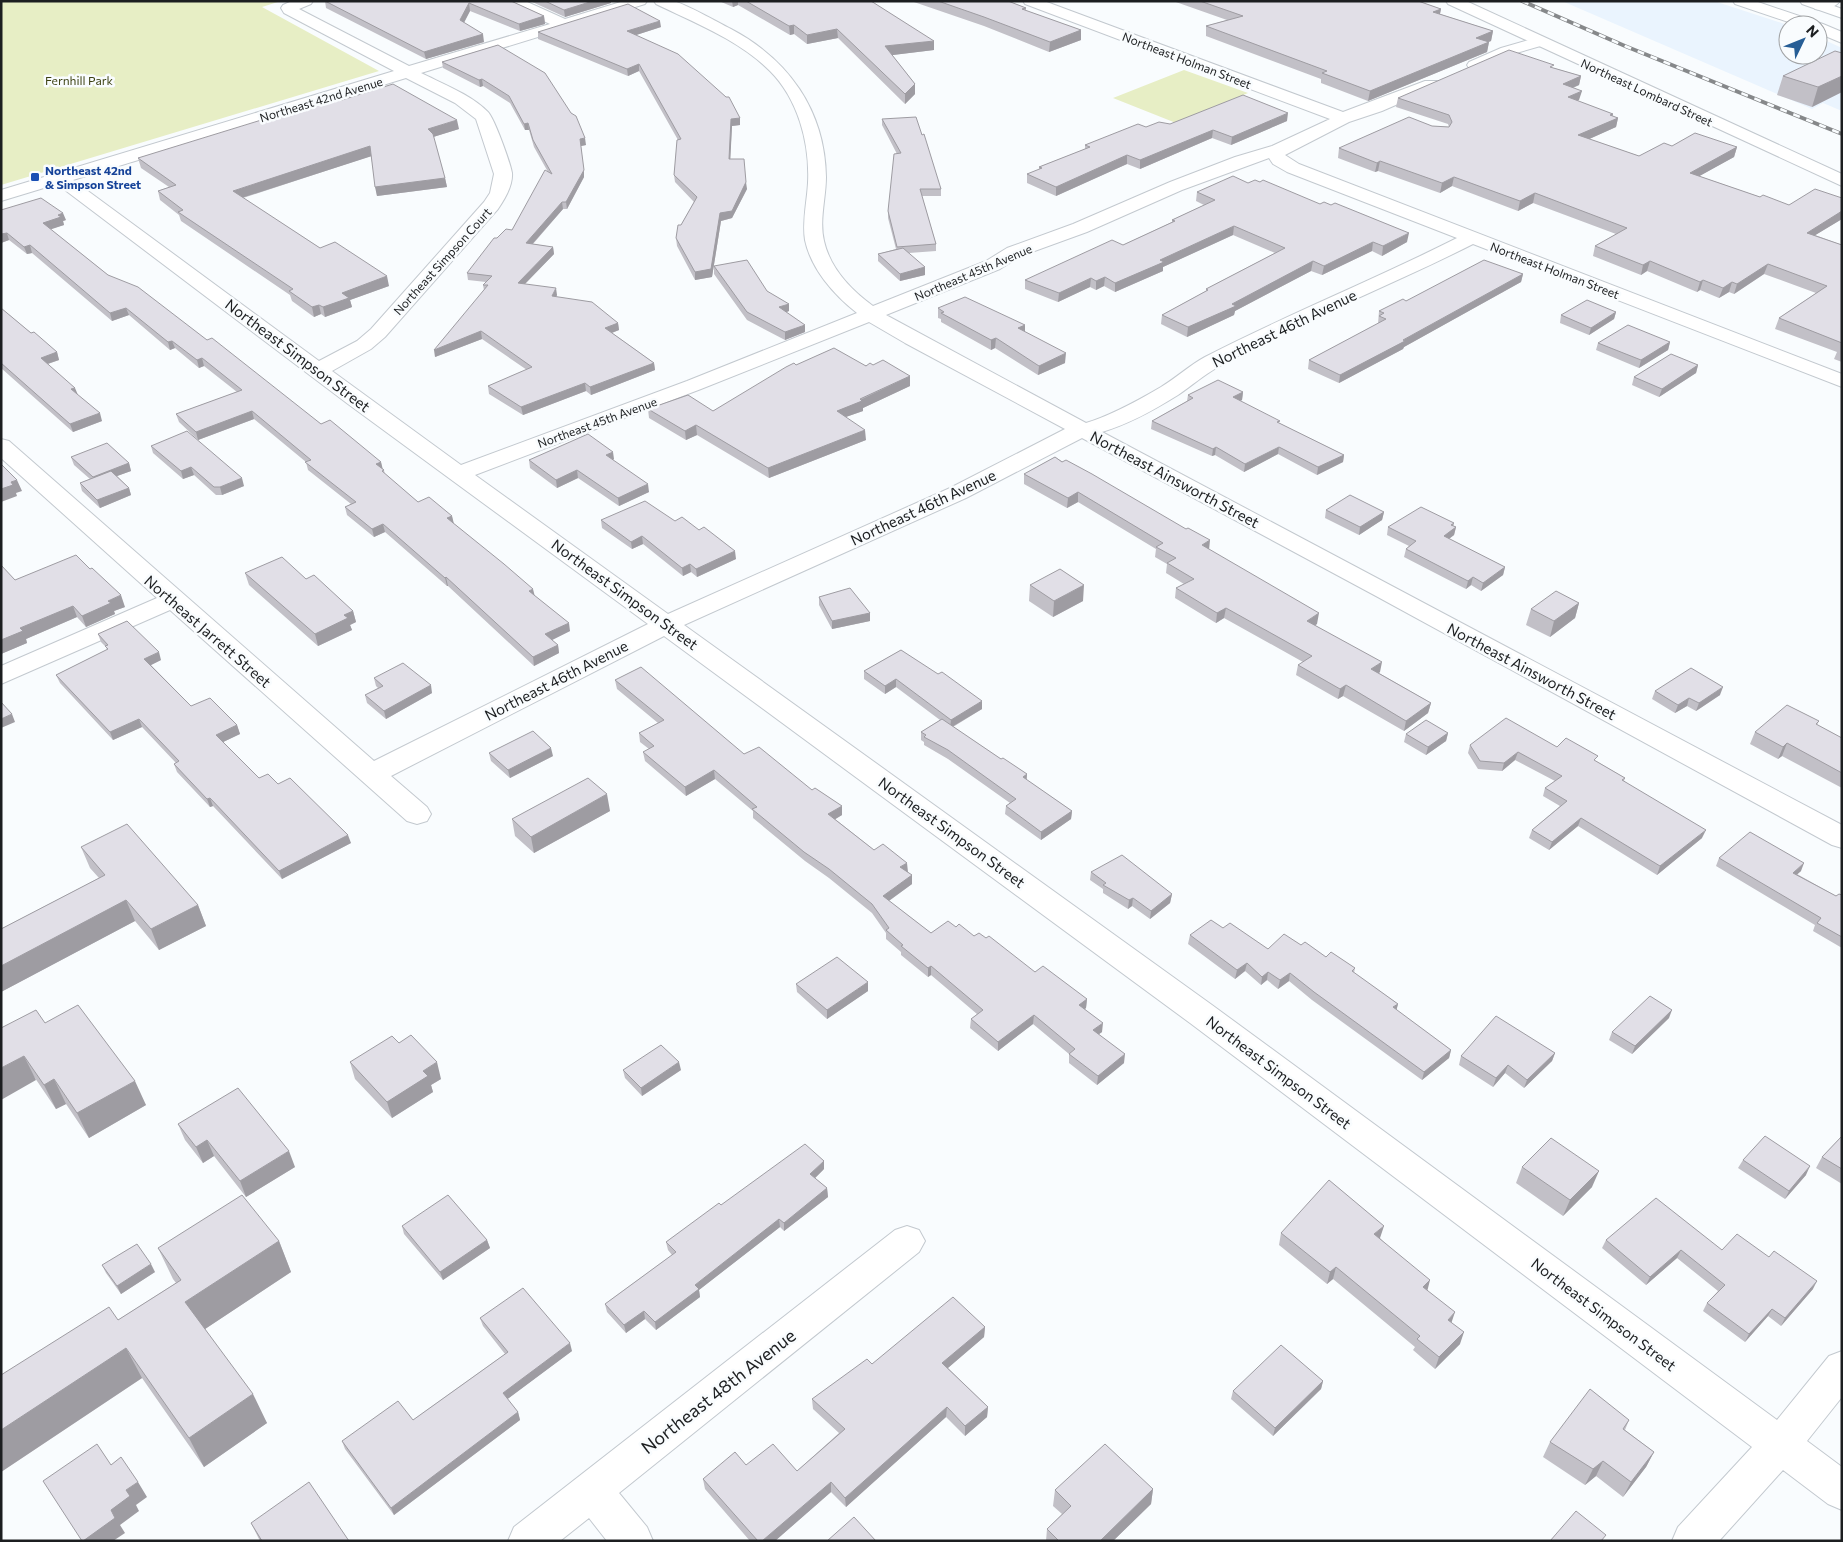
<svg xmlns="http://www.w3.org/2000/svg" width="1843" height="1542" font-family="Commissioner,sans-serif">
  <rect width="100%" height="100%" fill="#f9fcfe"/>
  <path fill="#eaf4fe" d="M1562 1H1714L1788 25V55H1818V37L1842 48V111L1823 103 1812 109Z"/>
  <path fill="#e7eec5" d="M1 1H281L262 7 379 71 1 185Z
    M1184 70 1248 93 1176 123 1113 98Z"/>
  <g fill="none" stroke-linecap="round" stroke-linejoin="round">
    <g stroke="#c3c9cf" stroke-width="2">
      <path id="minor" d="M292 1H313L311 4 299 9 409 66 550 24 507 4 505 1H525L565 19 624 1H647L645 4 421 73C443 84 470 94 488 112 495 120 510 162 512 173 513 185 505 199 498 209L385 337 371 349 332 371 461 465 687 381 857 313C834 295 811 269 805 240 802 221 807 202 808 183 810 143 798 99 770 71 739 40 695 23 656 4L654 1C660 1 667 0 673 1 686 4 717 22 731 29 788 59 825 110 826 177 826 198 819 220 824 241 830 268 851 290 873 306L986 261 1007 248 1073 224 1170 182 1235 157 1272 146 1330 119 1025 4 1023 1H1044L1343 112 1425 81H1437L1439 84 1437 87 1382 111 1349 122 1285 155 1299 164 1842 374V387L1473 244C1389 287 1300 320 1218 367 1204 375 1191 386 1178 395 1154 410 1129 424 1102 432L1842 825V848L1832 845 1376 596 1082 438 966 498 684 625 1212 1005 1777 1420 1829 1356 1842 1351V1397L1807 1441 1842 1467V1510L1828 1504 1783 1470 1719 1541H1672L1678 1527 1752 1447 1190 1023 664 636 391 776 427 807 431 814 427 821 417 824 407 821 170 610 1 684V666L157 598 1 458V439L9 441 374 761 648 624 348 404 57 184 1 201V190L394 71 284 13 281 8 283 5ZM406 78 455 103 476 119 494 174 490 193 484 202 371 329 357 341 319 361 73 180ZM1269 158 1273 164 1287 172 1457 238C1374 280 1288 314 1205 357 1190 365 1176 378 1161 387 1137 401 1112 415 1086 423L886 315 1000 269 1021 256 1087 232 1182 190ZM869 322 905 343 1065 429 950 488 668 614 475 475 701 389Z
        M1733 1H1755L1823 24 1842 32V43L1818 33V25H1797L1735 4Z
        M1819 1H1840C1835 8 1823 11 1815 9L1813 6Z
        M1539 37 1544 39 1547 42 1544 45 1513 54 1481 68H1469L1467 65 1469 62 1501 48Z
        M907 1226 919 1230 925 1241 919 1252 619 1493 647 1527 653 1541H607L589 1518 560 1541H508L514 1527 895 1230Z"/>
    </g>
    <g stroke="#c3c9cf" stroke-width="2">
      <path id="major" d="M1446 1H1466L1842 174V186L1448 4Z
        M1800 1H1821L1842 9V18L1802 4Z"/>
    </g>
    <use href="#minor" fill="#fff" fill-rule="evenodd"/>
    <use href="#major" fill="#fff" fill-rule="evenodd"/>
    <g stroke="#86888a" stroke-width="4">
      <path id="rail" d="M1522 1 1625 46 1842 134"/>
    </g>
    <use href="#rail" stroke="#f9fcfe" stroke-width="2.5" stroke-dasharray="7" stroke-linecap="butt"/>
  </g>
  <path fill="#c2c0c7" d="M325 1H511L544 16 545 24 520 31 470 11 464 23 484 42 426 59 326 8Z
    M530 1H611V3L565 17Z
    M719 1H871L934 50 892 55 915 84V94L905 104 838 38 807 44 794 34 790 35 738 5 733 7Z
    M911 1H1008L1026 8V11L1081 30V40L1049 52 984 26Z
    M1173 1H1418L1441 9 1440 14 1493 31 1491 41 1488 42H1489L1487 52 1368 101 1321 83V79L1206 36V26L1227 20Z
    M661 27 636 35 740 118V125L732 126 730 159 747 189 732 218 721 221 712 277 695 280 677 246 676 238 681 225 694 202 675 182 674 175 678 140 639 71 628 76 538 39V32Z
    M498 45 586 145 581 146 584 177 567 209H563L533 244 553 247 554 254 525 284 557 295 556 297 618 323 619 330 612 333 654 363 655 370 591 395 586 391 523 415 489 394 488 386 527 370 482 339 435 357 484 290 483 285 486 282 468 280 467 273 497 238 512 230 548 172 534 147 529 130H525L510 103 483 86 480 87 443 68 442 62Z
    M1842 53V92L1812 107 1777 95 1783 76Z
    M1554 68 1581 76 1579 85 1573 88 1579 100 1577 101 1613 114 1612 116 1618 118 1616 127 1589 139 1639 156 1672 146 1737 147 1734 157 1699 176 1760 197 1789 205 1842 198V219L1815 235 1842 245V362L1834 359 1837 352 1775 329 1779 318 1816 293 1764 274 1734 294 1729 292 1719 298 1700 290 1697 292 1647 271 1641 275 1593 256 1595 246 1616 234 1533 203 1518 211 1452 186 1440 193 1378 171 1375 172 1338 158 1339 148 1432 126 1449 127 1448 124 1396 107 1398 98Z
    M342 100 459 129 433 137 445 178 447 187 377 196 371 156 243 198 320 248 389 286 350 300 352 307 325 317 321 314 314 317 292 301 290 295 181 221 179 215 160 200 158 191 169 187 141 168 138 158Z
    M882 119 941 189V196H922L936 244V251L909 253 925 275 900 281 878 261V254L896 249 888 218V211L897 154 882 125Z
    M1287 121 1231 145 1212 138 1140 169 1127 164 1056 196 1027 183V174L1039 170V167L1085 149V145L1146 127 1170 124Z
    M1248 183 1407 242 1382 256 1372 251 1322 275 1311 271 1235 311 1234 315 1187 337 1161 324 1162 315 1206 291V289L1275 253 1233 235 1163 267V271L1115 292 1104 286 1096 290 1090 287 1058 302 1025 289V280L1123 245 1172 222V220L1204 205 1196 201 1197 192Z
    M1 210 66 220 63 221 64 225 50 229 108 275 207 340 321 424 381 462 382 469 384 470 385 475 418 502 452 516 453 523 534 595 570 631 552 640 558 645 559 653 534 666 448 586H447L385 532 374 537 347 515 345 507 351 504 308 470 306 462 254 419 198 440 179 422 176 414 237 392 204 366 199 368 175 348 170 350 129 315 112 321 32 253 27 254 9 240 1 243Z
    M714 266 767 291 789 311 786 312 805 332 785 340 747 320 714 274Z
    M1523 274 1521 282 1404 347 1403 349 1339 383 1308 369 1309 360 1378 324 1379 311 1406 301Z
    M1 308 31 333 57 352 59 360 48 364 102 421 73 432 1 368Z
    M938 308 1025 325V332L1065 363 1038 375 995 348 991 350 941 322V319L938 318Z
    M1616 312 1614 319 1589 335 1560 323 1561 315Z
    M1670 342 1668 350 1639 368 1596 350 1598 343Z
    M796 365H873L910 376V386L863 408V411L846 417 866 440 769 478 697 435 686 440 649 418 648 409 713 411Z
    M1698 365 1696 373 1659 397 1632 385 1634 377Z
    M1243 392 1242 400 1240 401 1279 423 1344 455 1343 462 1317 475 1278 454 1244 472 1215 455 1212 456 1151 429 1152 421 1187 401 1188 395Z
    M151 446 244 486 222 495H216L194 475 183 479 153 453Z
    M71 457 129 463 131 471 117 476 129 488 131 495 100 508 82 491 80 483 90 479 74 465Z
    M1055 457 1209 550 1317 624 1315 625 1380 672 1379 673 1431 703 1428 713 1404 731 1343 696 1338 699 1296 675 1298 665 1303 662 1224 618 1216 623 1175 598 1176 588 1184 584 1166 573 1167 564 1155 557 1156 549 1078 502 1067 508 1024 484V474Z
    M614 459 613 460 649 492 619 506 578 478 557 488 530 468 529 460Z
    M1326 510 1384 512 1382 520 1359 535 1325 518Z
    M601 520 675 521 699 530 736 559 697 577 691 572 683 576 643 544 632 549 602 528Z
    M1453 526 1456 527 1454 535 1449 539 1505 567 1503 575 1481 591 1471 585 1466 589 1404 557 1406 549 1409 546 1387 535 1388 527Z
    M245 573 306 579 353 611 356 622 350 625 352 630 318 646 249 585Z
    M15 580 125 607 114 611 115 614 86 627 77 617 26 639 27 643 1 654Z
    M1030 585 1083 601 1053 617 1029 601Z
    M819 597 870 613V621L832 629 819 605Z
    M1579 603 1575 618 1550 637 1526 625 1531 609Z
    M98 634 161 660 151 665 191 706 237 725 240 734 223 742 259 778 278 784 351 843 282 879 213 806 210 807 177 772 174 764 176 763 142 727 113 740 60 683 56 675 107 650 106 647 101 642Z
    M901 650 982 709 953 727 1001 759 1027 774V780L1072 811 1071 819 1041 840 1005 814 1006 806 1010 803 948 759 924 745V742L921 740V732L940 720 896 687 885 694 864 679V671Z
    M374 678 432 693 386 719 367 703 365 695 378 688 376 686Z
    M615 680 744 754 842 815 835 819 874 850 912 875V884L889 901 931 933 956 927 974 936 1035 972 1087 999 1086 1008 1085 1009 1102 1032 1099 1034 1124 1063 1097 1085 1069 1063V1054L1033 1024 998 1051 970 1028 971 1019 977 1014 931 975 928 977 901 955V952L886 939V933L872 913 829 878 805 861 753 818V811L715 779 686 796 645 761 643 752 649 749 640 742 639 733 658 723 617 689Z
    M1655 691 1720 695 1696 711 1687 706 1675 713 1652 699Z
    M1819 721 1817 725 1842 738V788L1782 756 1778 759 1750 744 1755 732Z
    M1448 733 1446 741 1426 755 1404 742 1406 734Z
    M1470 745 1557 747 1596 761 1625 778 1624 781 1702 838 1657 875 1578 826 1549 850 1529 838 1532 830 1560 806 1543 796 1545 788 1555 781 1515 760 1502 771 1478 769 1468 753Z
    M489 753 553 756 510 778 491 761Z
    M610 811 534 853 515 836 512 819Z
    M81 847 198 905 206 926 159 950 135 921 1 992V929L99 878 90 868Z
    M1719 858 1801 871 1797 874 1836 896 1842 895V948L1813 931 1815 925 1716 866Z
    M1091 872 1172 894 1170 903 1150 919 1132 906 1128 909 1103 893V889L1090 880Z
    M1223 928 1268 949 1301 945 1326 957 1355 968 1354 973 1398 1004 1396 1010 1451 1050 1449 1058 1422 1080 1312 1000 1289 981 1278 989 1267 980 1261 985 1245 971 1235 979 1188 944 1190 935Z
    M796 984 868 991 827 1019 797 992Z
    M1669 1018 1632 1054 1609 1040 1612 1032Z
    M45 1023 146 1105 89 1138 66 1104 56 1109 1 1028Z
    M1555 1053 1552 1061 1524 1088 1505 1073 1493 1087 1459 1065 1461 1056Z
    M350 1062 441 1079 431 1085 433 1092 392 1118 355 1079Z
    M623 1070H681L642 1096 625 1078Z
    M178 1124 295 1167 246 1197 214 1156 203 1163 185 1140Z
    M1842 1136V1184L1816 1168 1822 1157Z
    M1743 1160 1806 1175 1785 1199 1738 1168Z
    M1522 1167 1592 1187 1563 1216 1516 1183Z
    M824 1169 815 1178 827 1188 828 1197 784 1231 780 1227 699 1290 700 1297 656 1330 645 1319 626 1333 607 1312 605 1304 672 1255 668 1250 666 1242 721 1205Z
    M402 1226 487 1240 490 1248 443 1280 404 1234Z
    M1281 1233 1380 1238 1427 1290 1451 1322 1460 1344 1435 1369 1413 1350 1415 1347 1333 1279 1327 1284 1279 1245Z
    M1606 1240 1722 1250 1813 1289 1781 1326 1768 1316 1745 1342 1703 1311 1707 1303 1718 1291 1677 1258 1646 1285 1602 1248Z
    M279 1241 291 1272 205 1329 267 1423 204 1467 142 1378 1 1472V1375L118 1320 176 1283 173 1279 158 1248Z
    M102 1265 155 1272 121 1294 106 1273Z
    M480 1318 572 1351 507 1399 518 1412 520 1420 394 1515 345 1449 342 1441 413 1420 505 1354 483 1326Z
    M985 1327 984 1337 948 1368 988 1407 987 1417 965 1436 946 1417 846 1507 831 1492 775 1541H750L705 1489 703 1479 746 1465 797 1471 839 1433 813 1409 812 1399 872 1364Z
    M1323 1381 1321 1389 1273 1436 1231 1399 1233 1391Z
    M1629 1420 1625 1430 1654 1452 1646 1467 1623 1497 1596 1476 1585 1485 1543 1457 1550 1442Z
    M1153 1489 1151 1504 1113 1541H1046L1047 1529 1062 1514 1053 1506 1055 1490Z
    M251 1523 349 1541H260Z"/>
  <path fill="#9e9ca2" d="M593 1H611V3L565 17 564 10Z
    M732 1H738V5L733 7Z
    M469 3 470 11 461 28 460 20Z
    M1441 9 1439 18 1433 12Z
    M544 16 545 24 520 31 519 24Z
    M660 21 661 27 627 38V31Z
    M794 25V34L790 35 789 26Z
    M837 29 838 38 807 44V35Z
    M1081 30V40L1049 52 1050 42Z
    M1493 31 1491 41 1474 48 1476 38Z
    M483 34 484 42 426 59 424 52Z
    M934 41V50L885 56V46Z
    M1489 42 1487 52 1368 101 1370 91Z
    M639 64V71L628 76 627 69Z
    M1581 76 1579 85 1560 93 1563 84Z
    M1842 76V92L1812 107 1818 87Z
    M482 79 483 86 480 87 479 80Z
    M915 84V94L905 104V94Z
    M1582 91 1579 100 1566 106 1568 97Z
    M1288 113 1287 121 1231 145 1232 137Z
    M1613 114 1611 121 1618 118 1616 127 1576 145 1578 135Z
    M740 118V125L732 126 730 166 729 159 731 119Z
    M457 120 459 129 430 138 428 129Z
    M528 123 529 130H525L524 124Z
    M1213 130 1212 138 1140 169V160Z
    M585 138 586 145 581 146 580 139Z
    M370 146 372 156 235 200 233 191Z
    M1737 147 1734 157 1687 183 1690 173Z
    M1127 155V164L1056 196V187Z
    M1380 161 1378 171 1375 172 1377 163Z
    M584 170V177L567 209 566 202Z
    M1454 177 1452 186 1440 193 1442 183Z
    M445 178 447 187 377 196 375 187Z
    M746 182 747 189 732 218 721 221 712 277 695 280V272L720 213Z
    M1535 193 1533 203 1518 211 1520 201Z
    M562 202 563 209 527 250 526 243Z
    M1842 211V219L1804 242 1807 233Z
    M63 213 66 220 63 221 64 225 46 231 43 223 58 215Z
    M1234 226 1233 235 1163 267V271L1115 292V283L1160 260Z
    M7 233 9 240 1 243V234Z
    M1409 233 1407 242 1382 256 1383 246Z
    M1373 242 1372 251 1322 275 1324 266Z
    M30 245 32 253 27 254 24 247Z
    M553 247 554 254 519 290 518 283Z
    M1313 261 1311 271 1235 311 1234 315 1187 337 1188 327Z
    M1650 261 1647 271 1641 275 1643 265Z
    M1768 264 1764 274 1734 294 1737 284Z
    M925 267V275L900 281V274Z
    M1523 274 1521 282 1404 347 1403 349 1339 383 1340 375Z
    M387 276 389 286 350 300 352 307 325 317 323 307 342 293Z
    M1105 277 1104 286 1096 290V281Z
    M1091 278 1090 287 1058 302 1059 293Z
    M1703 280 1700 290 1697 292 1700 282Z
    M1732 282 1729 292 1719 298 1723 288Z
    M556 288 557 295 553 303 552 296Z
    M789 304V311L780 315 779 307Z
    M319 305 321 314 314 317 312 307Z
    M126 308 129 315 112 321 110 313Z
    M1616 312 1614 319 1589 335 1591 328Z
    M618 323 619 330 606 335 605 328Z
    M805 325V332L785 340V332Z
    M1025 325V335L1018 328Z
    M481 331 482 339 435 357 434 350Z
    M996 338 995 348 991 350V340Z
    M172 341 175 348 170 350 168 342Z
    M1670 342 1668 350 1639 368 1641 360Z
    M57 352 59 360 44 365 41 358Z
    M1066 353 1065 363 1038 375 1039 366Z
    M202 358 204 366 199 368 197 360Z
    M654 363 655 370 591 395 590 387Z
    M1698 365 1696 373 1659 397 1662 389Z
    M910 376V386L863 408V411L837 420V411Z
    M585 383 586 391 523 415 521 407Z
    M75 388 78 395 71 389Z
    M1243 392 1242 400 1232 405 1233 397Z
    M252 411 254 419 198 440 196 432Z
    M100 413 102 421 73 432 70 424Z
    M696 425 697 435 686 440 685 431Z
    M865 430 866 440 769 478 768 468Z
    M1216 447 1215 455 1212 456 1213 449Z
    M1279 447 1278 454 1244 472 1245 464Z
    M613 452 614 459 607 463 606 455Z
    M1344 455 1343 462 1317 475 1318 467Z
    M381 462 383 470 376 464Z
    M129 463 131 471 95 484 93 477Z
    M191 467 194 475 183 479 181 471Z
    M577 470 578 478 557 488 556 480Z
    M242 478 244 486 222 495 220 487Z
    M17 480 22 491 16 493 17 496 1 502V489L11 482Z
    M648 484 649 492 619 506 618 498Z
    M129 488 131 495 100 508 97 500Z
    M1078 492V502L1067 508 1068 498Z
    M1384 512 1382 520 1359 535 1360 527Z
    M452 516 454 524 447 518Z
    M1454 523 1452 530 1456 527 1454 535 1442 544 1444 536 1451 525Z
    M383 524 385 532 374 537 372 529Z
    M642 536 643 544 632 549 631 542Z
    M1210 540 1209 550 1202 545Z
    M735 551 736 559 697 577 696 569Z
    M690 564 691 572 683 576 682 568Z
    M1505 567 1503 575 1481 591 1483 583Z
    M446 577 448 586H447L445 578Z
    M1473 577 1471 585 1466 589 1468 581Z
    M1084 585 1083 601 1053 617 1054 601Z
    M533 589 535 597 529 591Z
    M121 595 125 607 114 611 115 614 86 627 82 616 108 601Z
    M1579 603 1575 618 1550 637 1554 621Z
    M73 606 77 617 26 639 27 643 1 654V640L20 628Z
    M1226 608 1224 618 1216 623 1217 613Z
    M353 611 356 622 350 625 352 630 318 646 315 634 344 615Z
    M870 613V621L832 629V621Z
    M1319 613 1317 624 1306 631 1307 621Z
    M569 623 570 631 546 643 545 634Z
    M558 645 559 653 534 666 533 657Z
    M159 652 161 660 147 667 144 659Z
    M1382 662 1380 672 1369 679 1371 669Z
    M896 679V687L885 694V686Z
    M431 685 432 693 386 719 384 711Z
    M1346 685 1343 696 1338 699 1340 689Z
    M1723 687 1720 695 1696 711 1699 703Z
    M1689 698 1687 706 1675 713 1678 705Z
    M982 701V709L950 728 951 720Z
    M1431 703 1428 713 1404 731 1406 721Z
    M12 714 15 722 1 728V719Z
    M139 719 142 727 113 740 110 732Z
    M237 725 240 734 219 744 216 735Z
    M1448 733 1446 741 1426 755 1428 747Z
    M1787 743 1782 756 1778 759 1783 747Z
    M551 748 553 756 510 778 508 770Z
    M1518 752 1515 760 1502 771 1504 763Z
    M714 770 715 779 686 796 685 787Z
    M1027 774 1026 782 1023 777Z
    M607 794 610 811 534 853 531 837Z
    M210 798 213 806 210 807 207 799Z
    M842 806V815L829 823 828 814Z
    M1072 811 1071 819 1041 840V832Z
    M1581 818 1578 826 1549 850 1552 842Z
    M1706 830 1702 838 1657 875 1660 866Z
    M348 835 351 843 282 879 279 871Z
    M907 863 908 872 900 876V867Z
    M1804 863 1801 871 1790 881 1793 873Z
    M912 875V884L883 905V896Z
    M1172 894 1170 903 1150 919 1151 911Z
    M1133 898 1132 906 1128 909 1129 900Z
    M126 900 135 921 1 992V966Z
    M198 905 206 926 159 950 151 929Z
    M1247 963 1245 971 1235 979 1237 970Z
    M931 966V975L928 977V968Z
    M1268 972 1267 980 1261 985 1262 977Z
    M1290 973 1289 981 1278 989 1280 980Z
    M868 982V991L827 1019V1010Z
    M1087 999 1086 1008 1078 1014 1079 1005Z
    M1398 1004 1396 1012 1393 1007Z
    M1672 1010 1669 1018 1632 1054 1635 1046Z
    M1034 1015 1033 1024 998 1051V1042Z
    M1103 1023 1102 1032 1092 1039 1093 1030Z
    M1451 1050 1449 1058 1422 1080 1424 1072Z
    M1555 1053 1552 1061 1524 1088 1527 1080Z
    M1125 1054 1124 1063 1097 1085 1098 1076Z
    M24 1056 36 1080 1 1100V1068Z
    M437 1062 441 1079 431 1085 433 1092 392 1118 387 1102 423 1071Z
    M679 1062 681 1070 642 1096 641 1088Z
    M1508 1065 1505 1073 1493 1087 1496 1078Z
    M54 1079 66 1104 56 1109 44 1085Z
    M135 1081 146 1105 89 1138 77 1113Z
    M207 1140 214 1156 203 1163 196 1147Z
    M289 1151 295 1167 246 1197 240 1181Z
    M824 1161V1169L811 1182 810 1174Z
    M1810 1166 1806 1175 1785 1199 1789 1191Z
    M1599 1171 1592 1187 1563 1216 1570 1200Z
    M827 1188 828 1197 784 1231V1223Z
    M779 1219 780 1227 699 1290 700 1297 656 1330 655 1322 695 1285Z
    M1384 1226 1380 1238 1371 1246 1374 1234Z
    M487 1240 490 1248 443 1280 440 1272Z
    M279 1241 291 1272 199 1333 185 1302Z
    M1681 1250 1677 1258 1646 1285 1650 1277Z
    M151 1264 155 1272 121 1294 117 1286Z
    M1336 1267 1333 1279 1327 1284 1330 1272Z
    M1430 1280 1427 1292 1423 1287Z
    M1817 1281 1813 1289 1781 1326 1785 1318Z
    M1772 1309 1768 1316 1745 1342 1749 1334Z
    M644 1311 645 1319 626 1333 624 1325Z
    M1455 1312 1451 1324 1448 1320Z
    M985 1327 984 1337 942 1373V1363Z
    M1464 1332 1460 1344 1435 1369 1439 1357Z
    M570 1343 572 1351 505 1401 503 1393Z
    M126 1348 142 1378 1 1472V1430Z
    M1323 1381 1321 1389 1273 1436 1275 1428Z
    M253 1394 267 1423 204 1467 189 1438Z
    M947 1407 946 1417 846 1507 845 1498Z
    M988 1407 987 1417 965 1436V1426Z
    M518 1412 520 1420 394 1515 391 1508Z
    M1654 1452 1646 1467 1623 1497 1631 1482Z
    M1603 1461 1596 1476 1585 1485 1593 1469Z
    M138 1482 147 1497 136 1505 139 1511 120 1525 125 1533 113 1541H83L111 1510 126 1490Z
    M831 1482V1492L775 1541H762Z
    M1153 1489 1151 1504 1113 1541H1100Z"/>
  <path fill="#e1dfe7" stroke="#9e9ca2" d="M325 1H511L544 16 519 24 469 3 460 20 483 34 424 52Z
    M545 1H593L564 10Z
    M746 1H871L934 41 885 46 915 84 905 94 837 29 807 35 794 25 789 26Z
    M938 1H1008L1026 8 1022 9 1081 30 1050 42 984 17Z
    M1200 1H1418L1441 9 1433 12 1493 31 1476 38 1489 42 1370 91 1322 73 1327 71 1206 26 1243 16Z
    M628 4 660 21 627 31 678 54 726 97H729L740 118 731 119 729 159H744L746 182 732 211 720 213 711 269 695 272 676 238 678 225H681L697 197 674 175 677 140 681 139 639 64 627 69 538 32Z
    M498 45 545 73 571 113 576 116 585 138 580 139 584 170 566 202H562L526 243 553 247 518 283 556 288 552 296 592 302 618 323 605 328 654 363 590 387 585 383 521 407 488 386 532 367 481 331 434 350 488 285H483L492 276 467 273 494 238H497L506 229 512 230 545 170 552 174 533 140 528 123 524 124 509 96 482 79 479 80 442 62Z
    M1509 50 1554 65 1550 67 1581 76 1563 84 1582 91 1568 97 1613 114 1610 115 1618 118 1578 135 1639 156 1664 143 1672 146 1695 133 1737 147 1690 173 1760 197 1763 195 1789 205 1815 189 1842 198V211L1807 233 1842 245V343L1779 318 1827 286 1768 264 1737 284 1732 282 1723 288 1703 280 1700 282 1650 261 1643 265 1595 246 1627 228 1535 193 1520 201 1454 177 1442 183 1380 161 1377 163 1339 148 1409 117 1432 126 1449 127 1452 122 1449 115 1398 98Z
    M1835 51 1842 53V76L1818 87 1783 76Z
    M393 84 457 120 428 129 433 134 445 178 375 187 370 146 233 191 320 248 335 242 387 276 342 293 349 298 323 307 319 305 312 307 289 291 293 289 178 212 183 210 158 191 176 185 138 158 336 97 342 100Z
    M1243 95 1288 113 1232 137 1213 130 1140 160 1127 155 1056 187 1027 174 1042 168 1039 167 1090 147 1085 145 1138 124 1146 127 1159 122 1170 124Z
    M916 117 922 135 924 134 941 189H920L936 244 897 247 888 211 894 154 901 153 882 119Z
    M1233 176 1248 183 1255 180 1260 182 1263 180 1320 204 1324 202 1331 205 1335 203 1409 233 1383 246 1373 242 1324 266 1313 261 1232 304 1236 306 1188 327 1162 315 1208 290 1206 289 1285 248 1234 226 1160 260 1164 262 1115 283 1105 277 1096 281 1091 278 1059 293 1025 280 1112 240 1123 245 1175 221 1172 220 1215 200 1197 192Z
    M41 198 63 213 58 215 61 217 43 223 108 275 138 287 207 340 212 338 321 424 330 420 381 462 376 464 384 470 382 471 418 502 429 497 452 516 447 518 504 564 533 589 529 591 569 623 545 634 558 645 533 657 446 577 445 578 383 524 372 529 345 507 356 502 305 462 311 460 252 411 196 432 176 414 242 390 202 358 197 360 172 341 168 342 126 308 110 313 30 245 24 247 7 233 1 234V210Z
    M903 248 925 267 900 274 878 254Z
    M747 260 767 291 789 304 779 307 805 325 785 332 747 312 714 266Z
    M1484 260 1523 274 1403 340 1405 341 1340 375 1309 360 1386 319 1379 316 1384 313 1379 311 1403 299 1406 301Z
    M965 297 1025 325 1018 328 1066 353 1039 366 996 338 991 340 941 313 944 312 938 308Z
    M1587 300 1616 312 1591 328 1561 315Z
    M1 308 31 333 34 332 57 352 41 358 75 388 71 389 100 413 70 424 1 363Z
    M1628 325 1670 342 1641 360 1598 343Z
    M834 348 866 366 870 363 873 365 883 360 910 376 860 399 862 401 837 411 865 430 768 468 696 425 685 431 648 409 688 395 713 411 786 367 794 363 796 365Z
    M1671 354 1698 365 1662 389 1634 377Z
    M1218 380 1243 392 1233 397 1280 421 1277 422 1344 455 1318 467 1279 447 1245 464 1216 447 1213 449 1152 421 1193 398 1188 395Z
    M187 431 242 478 220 487H214L191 467 181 471 151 446Z
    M588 434 613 452 606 455 648 484 618 498 577 470 556 480 529 460Z
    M107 443 129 463 93 477 71 457Z
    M1055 457 1062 462 1066 460 1092 474 1186 529 1188 528 1210 540 1202 545 1319 613 1307 621 1382 662 1371 669 1431 703 1406 721 1346 685 1340 689 1298 665 1312 656 1226 608 1217 613 1176 588 1194 579 1167 563 1176 558 1156 547 1163 543 1078 492 1068 498 1024 474Z
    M1 464 17 480 11 482 13 485 1 489Z
    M111 471 129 488 97 500 80 483Z
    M1350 495 1384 512 1360 527 1326 510Z
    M645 501 675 521 682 517 699 530 704 527 735 551 696 569 690 564 682 568 642 536 631 542 601 520Z
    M1421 507 1454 523 1451 525 1456 527 1444 536 1505 567 1483 583 1473 577 1468 581 1406 549 1416 541 1388 527Z
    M76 555 90 569 92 568 121 595 108 601 111 603 82 616 73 606 20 628 23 631 1 640V565L15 580Z
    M282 557 306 579 314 575 353 611 344 615 348 618 315 634 245 573Z
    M1060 569 1084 585 1054 601 1030 585Z
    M850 588 870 613 832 621 819 597Z
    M1556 591 1579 603 1554 621 1531 609Z
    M127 621 159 652 144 659 191 706 210 698 237 725 216 735 259 778 268 774 278 784 290 778 348 835 279 871 210 798 207 799 174 764 179 761 139 719 110 732 56 675 108 649 105 646 108 645 98 634Z
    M901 650 938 674 942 672 982 701 951 720 896 679 885 686 864 671Z
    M403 663 431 685 384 711 365 695 383 686 374 678Z
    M641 667 744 754 759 747 812 790 815 788 842 806 828 814 874 850 883 844 907 863 900 867 912 875 883 896 931 933 948 921 956 927 959 924 974 936 979 933 986 938 989 936 1035 972 1043 966 1087 999 1079 1005 1103 1023 1093 1030 1125 1054 1098 1076 1069 1054 1075 1049 1034 1015 998 1042 971 1019 983 1010 931 966 928 968 901 946 903 945 886 930 889 928 872 904 829 869 804 852 752 809 757 807 714 770 685 787 643 752 654 746 639 733 664 720 615 680Z
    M1691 668 1723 687 1699 703 1689 698 1678 705 1655 691Z
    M1 702 12 714 1 719Z
    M1787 705 1819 721 1816 724 1842 738V773L1787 743 1783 747 1755 732Z
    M1506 718 1557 747 1566 738 1598 756 1594 760 1625 778 1622 780 1706 830 1660 866 1581 818 1552 842 1532 830 1567 801 1545 788 1562 776 1518 752 1504 763 1480 761 1470 745Z
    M942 719 1001 759 1003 758 1027 774 1023 777 1072 811 1041 832 1006 806 1016 799 948 750 924 737 926 735 921 732Z
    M1426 720 1448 733 1428 747 1406 734Z
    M533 731 551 748 508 770 489 753Z
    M588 778 607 794 531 837 512 819Z
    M127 824 198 905 151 929 126 900 1 966V929L105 875 81 847Z
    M1750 832 1804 863 1793 873 1836 896 1839 894 1842 895V937L1817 923 1821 918 1719 858Z
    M1122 855 1172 894 1151 911 1133 898 1129 900 1103 885 1106 883 1091 872Z
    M1211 920 1223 928 1230 923 1268 949 1284 934 1301 945 1305 942 1326 957 1331 952 1355 968 1352 971 1398 1004 1393 1007 1451 1050 1424 1072 1314 992 1290 973 1280 980 1268 972 1262 977 1247 963 1237 970 1190 935Z
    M837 957 868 982 827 1010 796 984Z
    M1650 996 1672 1010 1635 1046 1612 1032Z
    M78 1005 135 1081 77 1113 54 1079 44 1085 24 1056 1 1068V1028L36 1010 45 1023Z
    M1496 1016 1555 1053 1527 1080 1508 1065 1496 1078 1461 1056Z
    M411 1035 437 1062 423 1071 428 1076 387 1102 350 1062 392 1036 399 1043Z
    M661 1045 679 1062 641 1088 623 1070Z
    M238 1088 289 1151 240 1181 207 1140 196 1147 178 1124Z
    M1765 1136 1810 1166 1789 1191 1743 1160Z
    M1842 1136V1169L1822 1157Z
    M1551 1138 1599 1171 1570 1200 1522 1167Z
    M805 1144 824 1161 810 1174 827 1188 784 1223 779 1219 695 1285 699 1289 655 1322 644 1311 624 1325 605 1304 676 1252 666 1242 719 1203 721 1205Z
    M1329 1180 1384 1226 1374 1234 1430 1280 1423 1287 1455 1312 1448 1320 1464 1332 1439 1357 1417 1339 1420 1336 1336 1267 1330 1272 1281 1233Z
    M242 1195 279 1241 185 1302 253 1394 189 1438 126 1348 1 1430V1375L109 1307 118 1320 181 1280 158 1248Z
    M448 1195 487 1240 440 1272 402 1226Z
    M1656 1198 1722 1250 1737 1234 1769 1257 1774 1251 1817 1281 1785 1318 1772 1309 1749 1334 1707 1303 1725 1285 1681 1250 1650 1277 1606 1240Z
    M137 1244 151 1264 117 1286 102 1265Z
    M523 1288 570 1343 503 1393 518 1412 391 1508 342 1441 398 1401 413 1420 508 1352 480 1318Z
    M953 1297 985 1327 942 1363 988 1407 965 1426 947 1407 845 1498 831 1482 762 1541H758L703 1479 735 1452 746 1465 773 1444 797 1471 845 1429 812 1399 867 1359 872 1364Z
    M1281 1345 1323 1381 1275 1428 1233 1391Z
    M1590 1389 1629 1420 1623 1429 1654 1452 1631 1482 1603 1461 1593 1469 1550 1442Z
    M97 1444 111 1465 121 1457 138 1482 126 1490 130 1496 111 1510 115 1518 83 1541H82L43 1481Z
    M1105 1444 1153 1489 1100 1541H1059L1047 1529 1071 1506 1055 1490Z
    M309 1482 349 1541H262L251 1523Z
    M1576 1511 1606 1535 1601 1541H1550Z
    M854 1517 876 1541H827Z"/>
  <rect fill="#1a4fb4" stroke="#f9fcfe" stroke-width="2" x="30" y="172" width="10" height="10" rx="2.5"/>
  <g text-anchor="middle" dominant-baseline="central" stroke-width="5" stroke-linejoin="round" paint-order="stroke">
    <g font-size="12" fill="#1c1e20" stroke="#f9fcfe">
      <text transform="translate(1187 60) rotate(21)">Northeast Holman Street</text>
      <text transform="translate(1647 92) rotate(25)">Northeast Lombard Street</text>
      <text transform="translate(321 99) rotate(-17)">Northeast 42nd Avenue</text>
      <text transform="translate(442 261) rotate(-48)">Northeast Simpson Court</text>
      <text transform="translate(1555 270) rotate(21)">Northeast Holman Street</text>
      <text transform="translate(973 272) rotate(-23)">Northeast 45th Avenue</text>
      <text transform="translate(597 422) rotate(-20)">Northeast 45th Avenue</text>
    </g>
    <g font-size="12" fill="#3c4112" stroke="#f9fcfe">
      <text x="79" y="80">Fernhill Park</text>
    </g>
    <g font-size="12" font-weight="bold" fill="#164399" stroke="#f9fcfe" text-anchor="start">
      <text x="45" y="170">Northeast 42nd<tspan x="45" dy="14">&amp; Simpson Street</tspan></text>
    </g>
    <g font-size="15" fill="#1c1e20" stroke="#f9fcfe">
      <text transform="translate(1284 328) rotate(-26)">Northeast 46th Avenue</text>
      <text transform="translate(298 355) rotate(37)">Northeast Simpson Street</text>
      <text transform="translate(1175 479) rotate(28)">Northeast Ainsworth Street</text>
      <text transform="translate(923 507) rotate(-25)">Northeast 46th Avenue</text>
      <text transform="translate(625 594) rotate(36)">Northeast Simpson Street</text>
      <text transform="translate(208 631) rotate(41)">Northeast Jarrett Street</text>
      <text transform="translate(1532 671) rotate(28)">Northeast Ainsworth Street</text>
      <text transform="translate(556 680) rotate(-27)">Northeast 46th Avenue</text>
      <text transform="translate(952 832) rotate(36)">Northeast Simpson Street</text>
      <text transform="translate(1279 1072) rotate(37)">Northeast Simpson Street</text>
      <text transform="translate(1604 1314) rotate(37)">Northeast Simpson Street</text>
    </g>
    <g font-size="18" fill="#1c1e20" stroke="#f9fcfe">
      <text transform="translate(718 1391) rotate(-38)">Northeast 48th Avenue</text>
    </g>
  </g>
  <rect width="1843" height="1542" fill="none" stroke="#1c1e20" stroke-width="5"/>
  <g transform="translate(1803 40) rotate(47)"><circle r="24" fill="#f9fcfe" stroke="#a1a3a5"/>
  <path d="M0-4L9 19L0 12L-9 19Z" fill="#275e96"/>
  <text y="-8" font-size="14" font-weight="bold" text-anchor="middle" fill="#1c1e20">N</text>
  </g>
</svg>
